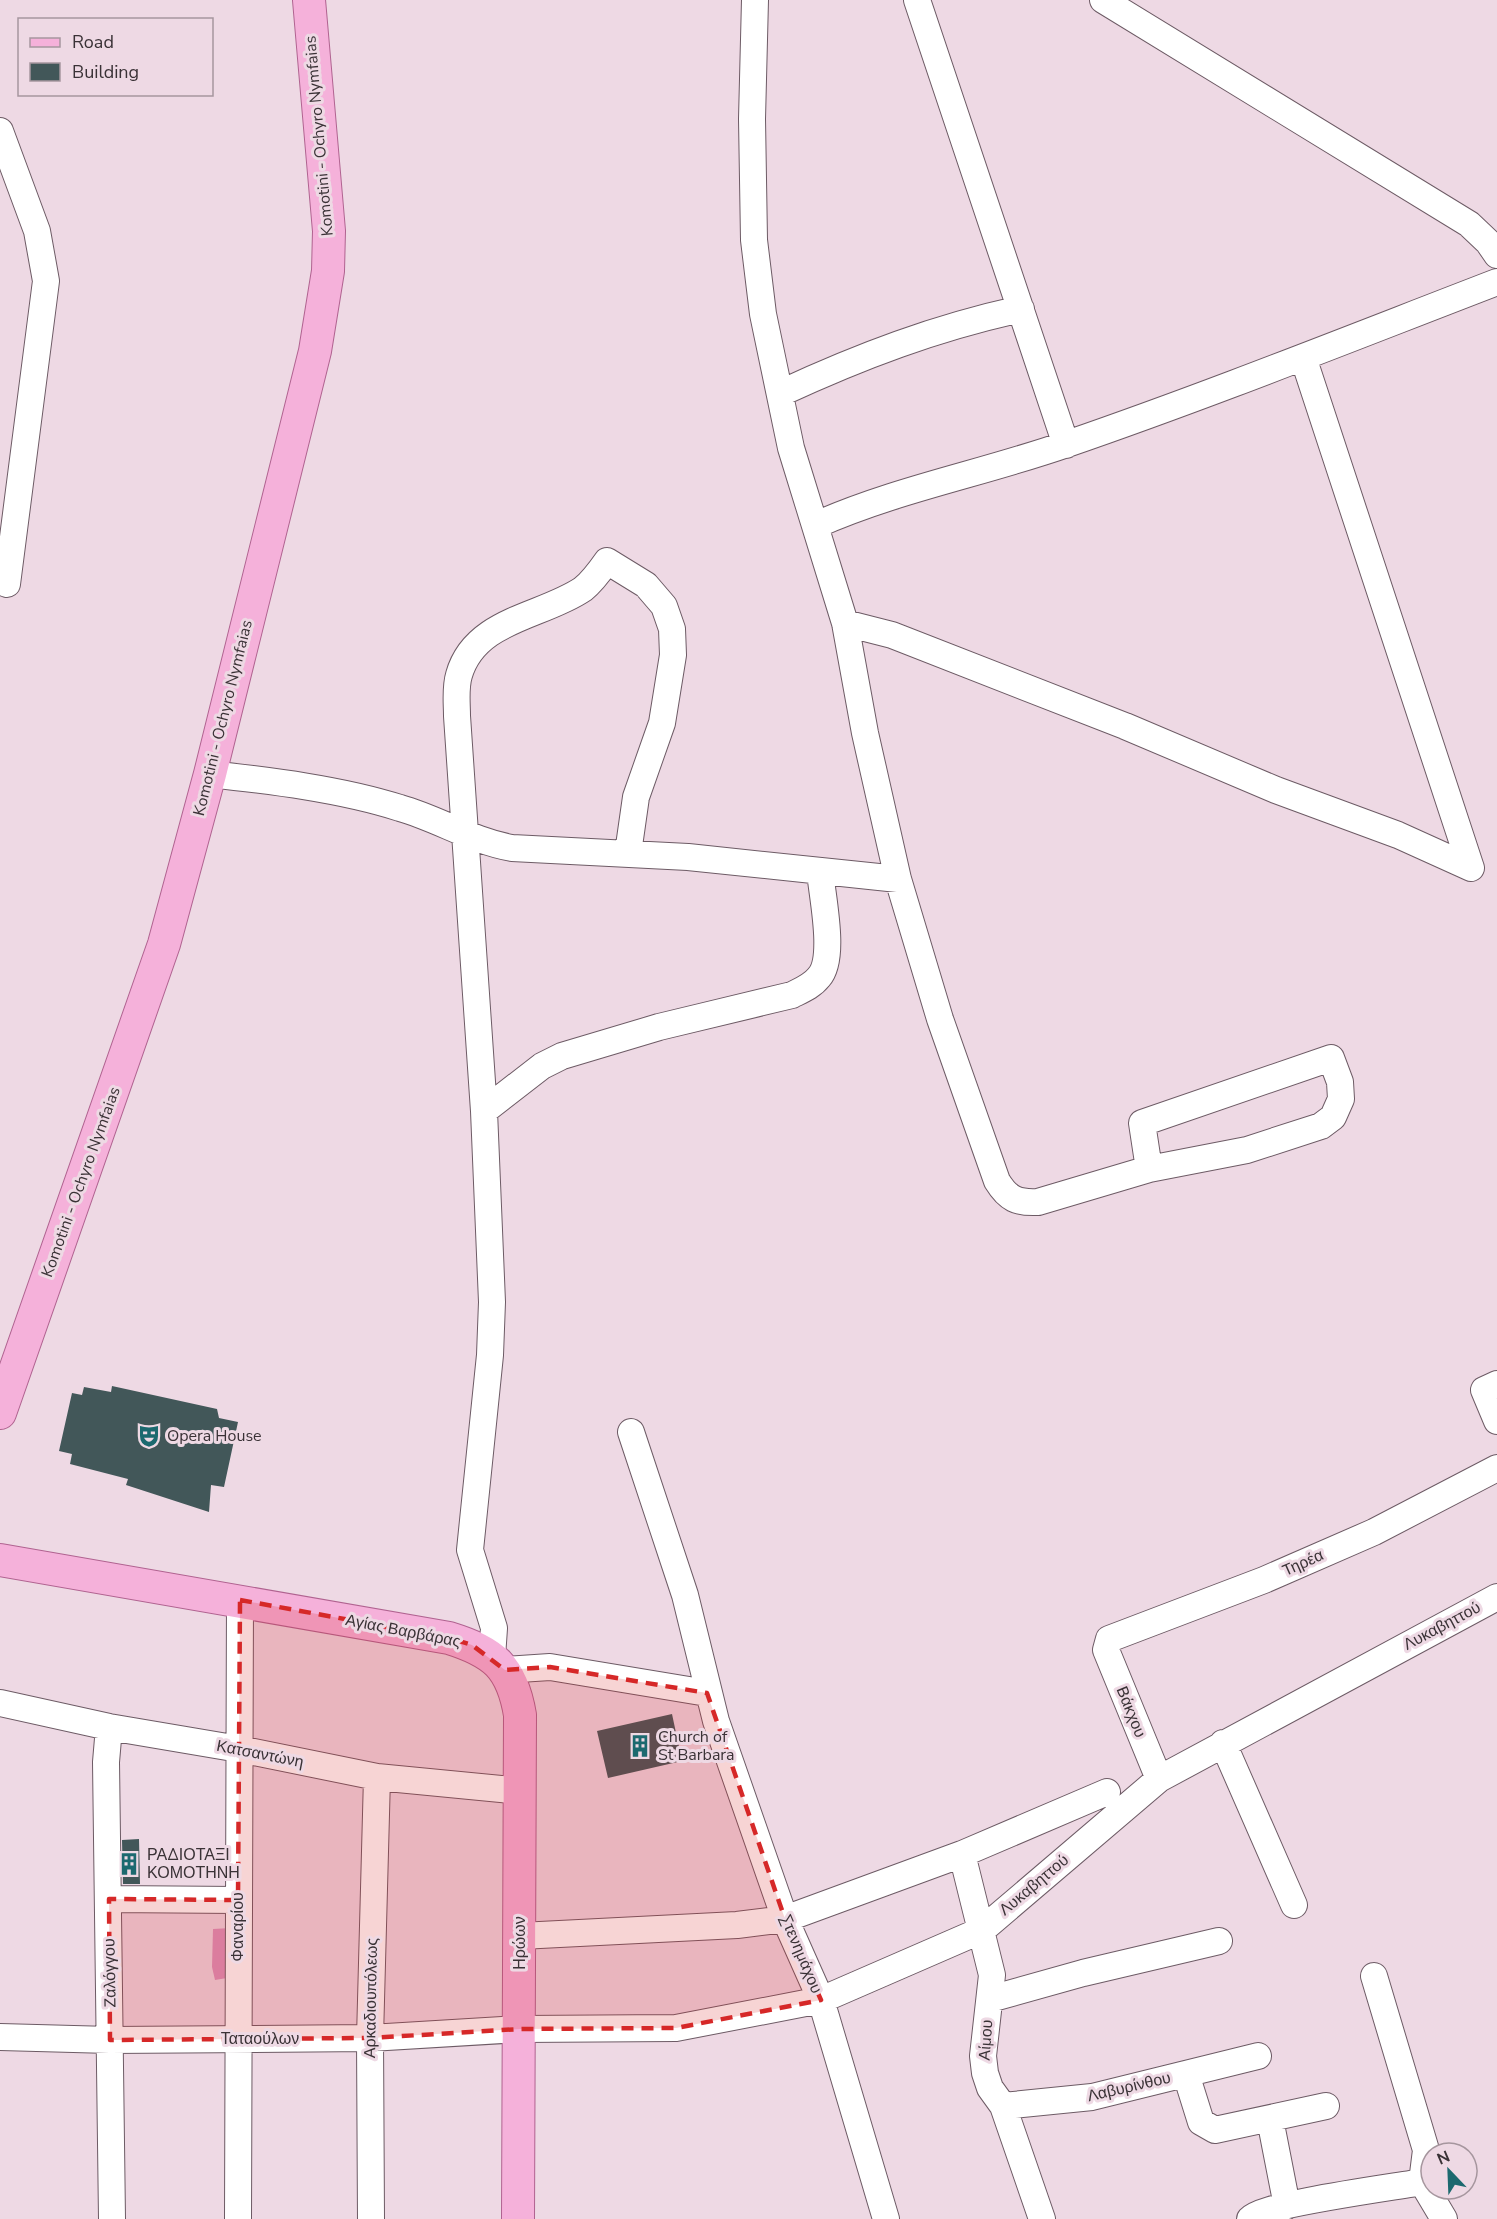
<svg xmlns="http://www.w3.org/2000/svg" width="1497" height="2219" font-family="'Nunito Sans',sans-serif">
  <rect width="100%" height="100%" fill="#eed9e4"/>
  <path fill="#dc93bc" d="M231 1928 227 1978 215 1980 212 1967 213 1929Z"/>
  <path fill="#425759" d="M112 1386 217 1409 219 1418 238 1422 224 1487 211 1485 209 1512 126 1485 128 1479 70 1464 72 1454 59 1451 72 1393 82 1395 84 1387 111 1392Z
    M672 1714 682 1761 608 1778 597 1731Z
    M139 1839 140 1884H123L122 1840Z"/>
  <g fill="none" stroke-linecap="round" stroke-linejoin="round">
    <g stroke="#6d5b65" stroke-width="28">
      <path id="minor" d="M755 0 752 119 754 240 763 314 791 448 845 623 865 733 898 879 940 1019 997 1181C1008 1199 1017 1203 1038 1202L1149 1169 1247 1150 1321 1126 1333 1117 1341 1099 1340 1082 1331 1058 1142 1123 1149 1169
        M917 0 1066 445
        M1103 0 1469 224 1488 242 1497 255
        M0 131 37 231 46 281 7 584 0 581
        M1303 357 1471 868
        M781 393C861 356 935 328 1021 309
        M816 525C897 489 984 473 1067 444 1212 394 1354 337 1497 282
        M845 623 892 635 1125 726 1276 790 1398 835 1471 868
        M210 774C272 781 340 789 400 808 439 819 472 841 512 848L688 857 898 879
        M484 1111 542 1066 562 1056 659 1027 792 995C802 990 812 986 819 977 836 958 822 896 820 871
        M1497 1384 1484 1390 1497 1421
        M631 1432 685 1595 716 1721 785 1919 821 2000 886 2219
        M492 1657 494 1628 470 1550 490 1355 492 1302 484 1111 457 716C457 703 455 688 459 675 475 619 542 617 583 589 593 581 600 571 607 561L646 585 664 606 672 629 673 655 662 723 636 797 628 853
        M505 1670 550 1667 707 1693
        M0 1703 109 1727 239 1749 377 1777 522 1791
        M109 1727 106 1762 112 2219
        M1223 1743 1294 1905
        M1159 1779 1106 1650 1109 1639 1264 1580 1374 1532 1497 1468
        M962 1854 992 1975 983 2056 985 2073 990 2088 1003 2106 1042 2219
        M109 1899 238 1900
        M520 1936 737 1925 785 1919 962 1854 1107 1792
        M1374 1976 1426 2150 1422 2182
        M990 1999 1083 1973 1219 1941
        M0 2037 110 2040 370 2038 520 2029 676 2028 821 2000 982 1930 1159 1779 1497 1597
        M1186 2074 1201 2122 1215 2130 1326 2106
        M1003 2106 1092 2097 1258 2056
        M1270 2119 1287 2206
        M1422 2182 1444 2219
        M238 2219 240 1600
        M371 2219 370 2038 377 1777
        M1250 2219C1263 2204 1395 2187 1422 2182"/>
    </g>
    <g stroke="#b06390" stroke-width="34">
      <path id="major" d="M0 1413 164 944 210 774 315 351 328 271 329 231 309 0
        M0 1560 449 1638C494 1652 512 1667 520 1715L518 2219"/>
    </g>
    <use href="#minor" stroke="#fff" stroke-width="26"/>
    <use href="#major" stroke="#f5b1da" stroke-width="32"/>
  </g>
  <path fill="#d62828" fill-opacity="0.2" stroke="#d62828" stroke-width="4.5" stroke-dasharray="12 8" stroke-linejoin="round" d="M240 1600 449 1638 472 1645 505 1670 550 1667 707 1693 785 1919 821 2000 676 2028 520 2029 370 2038 110 2040 109 1899 238 1900Z"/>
  <defs>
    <g id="theatre-bare" transform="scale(1.8)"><path d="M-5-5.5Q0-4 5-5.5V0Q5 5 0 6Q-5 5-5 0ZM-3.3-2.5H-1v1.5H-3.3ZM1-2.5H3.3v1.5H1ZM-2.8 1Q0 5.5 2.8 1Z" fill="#1c696f" stroke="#eed9e4" stroke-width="2.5" paint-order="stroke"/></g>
    <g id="building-bare" transform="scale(1.8)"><path d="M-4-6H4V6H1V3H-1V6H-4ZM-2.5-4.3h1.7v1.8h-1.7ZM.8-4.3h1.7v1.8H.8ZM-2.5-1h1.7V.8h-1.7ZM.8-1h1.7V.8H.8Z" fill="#1c696f" stroke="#eed9e4" stroke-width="2.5" paint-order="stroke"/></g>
  </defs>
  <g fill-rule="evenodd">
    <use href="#theatre-bare" x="149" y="1436"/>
    <use href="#building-bare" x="640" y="1746"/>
    <use href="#building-bare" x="129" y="1864"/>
  </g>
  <g text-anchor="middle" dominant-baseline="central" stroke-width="6" stroke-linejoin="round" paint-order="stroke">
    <g font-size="16" fill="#3a3236" stroke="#eed9e4">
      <text transform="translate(319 136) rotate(-95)">Komotini - Ochyro Nymfaias</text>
      <text transform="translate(223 718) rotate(-76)">Komotini - Ochyro Nymfaias</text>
      <text transform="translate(81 1182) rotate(-70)">Komotini - Ochyro Nymfaias</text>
      <text transform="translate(1303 1563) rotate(-24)">Τηρέα</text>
      <text transform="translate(1442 1626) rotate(-28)">Λυκαβηττού</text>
      <text transform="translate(403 1631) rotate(11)">Αγίας Βαρβάρας</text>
      <text transform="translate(1131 1712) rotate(68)">Βάκχου</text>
      <text transform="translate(260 1754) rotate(11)">Κατσαντώνη</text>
      <text transform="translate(1034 1885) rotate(-40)">Λυκαβηττού</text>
      <text transform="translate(238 1927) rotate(-90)">Φαναρίου</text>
      <text transform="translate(520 1943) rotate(-90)">Ηρώων</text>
      <text transform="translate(801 1954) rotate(67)">Στενημάχου</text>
      <text transform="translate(110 1973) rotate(-91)">Ζαλόγγου</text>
      <text transform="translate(371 1998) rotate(-89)">Αρκαδιουπόλεως</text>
      <text x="260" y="2039">Ταταούλων</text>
      <text transform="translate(986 2040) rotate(-86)">Αίμου</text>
      <text transform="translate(1129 2087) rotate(-13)">Λαβυρίνθου</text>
    </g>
    <g font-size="16" fill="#3a3236" stroke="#eed9e4" text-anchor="start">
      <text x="167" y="1436">Opera House</text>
      <text x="658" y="1737">Church of<tspan x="658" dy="18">St Barbara</tspan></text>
      <text x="147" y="1855">ΡΑΔΙΟΤΑΞΙ<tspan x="147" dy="18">ΚΟΜΟΤΗΝΗ</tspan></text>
    </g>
  </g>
  <rect x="18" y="18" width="195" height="78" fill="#eed9e4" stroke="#a6969e" stroke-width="1.5"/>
  <rect x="30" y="38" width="30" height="9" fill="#f5b1da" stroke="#a6969e" stroke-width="1.5"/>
  <text x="72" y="48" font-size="18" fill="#3a3236">Road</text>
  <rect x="30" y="63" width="30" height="18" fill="#425759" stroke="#a6969e" stroke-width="1.5"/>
  <text x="72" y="78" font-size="18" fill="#3a3236">Building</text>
  <g transform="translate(1449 2171) rotate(337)"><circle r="28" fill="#eed9e4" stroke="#a6969e" stroke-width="1.5"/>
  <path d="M0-4.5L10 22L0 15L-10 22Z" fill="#1c696f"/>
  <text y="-9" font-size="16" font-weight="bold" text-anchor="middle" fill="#3a3236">N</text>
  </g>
</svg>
